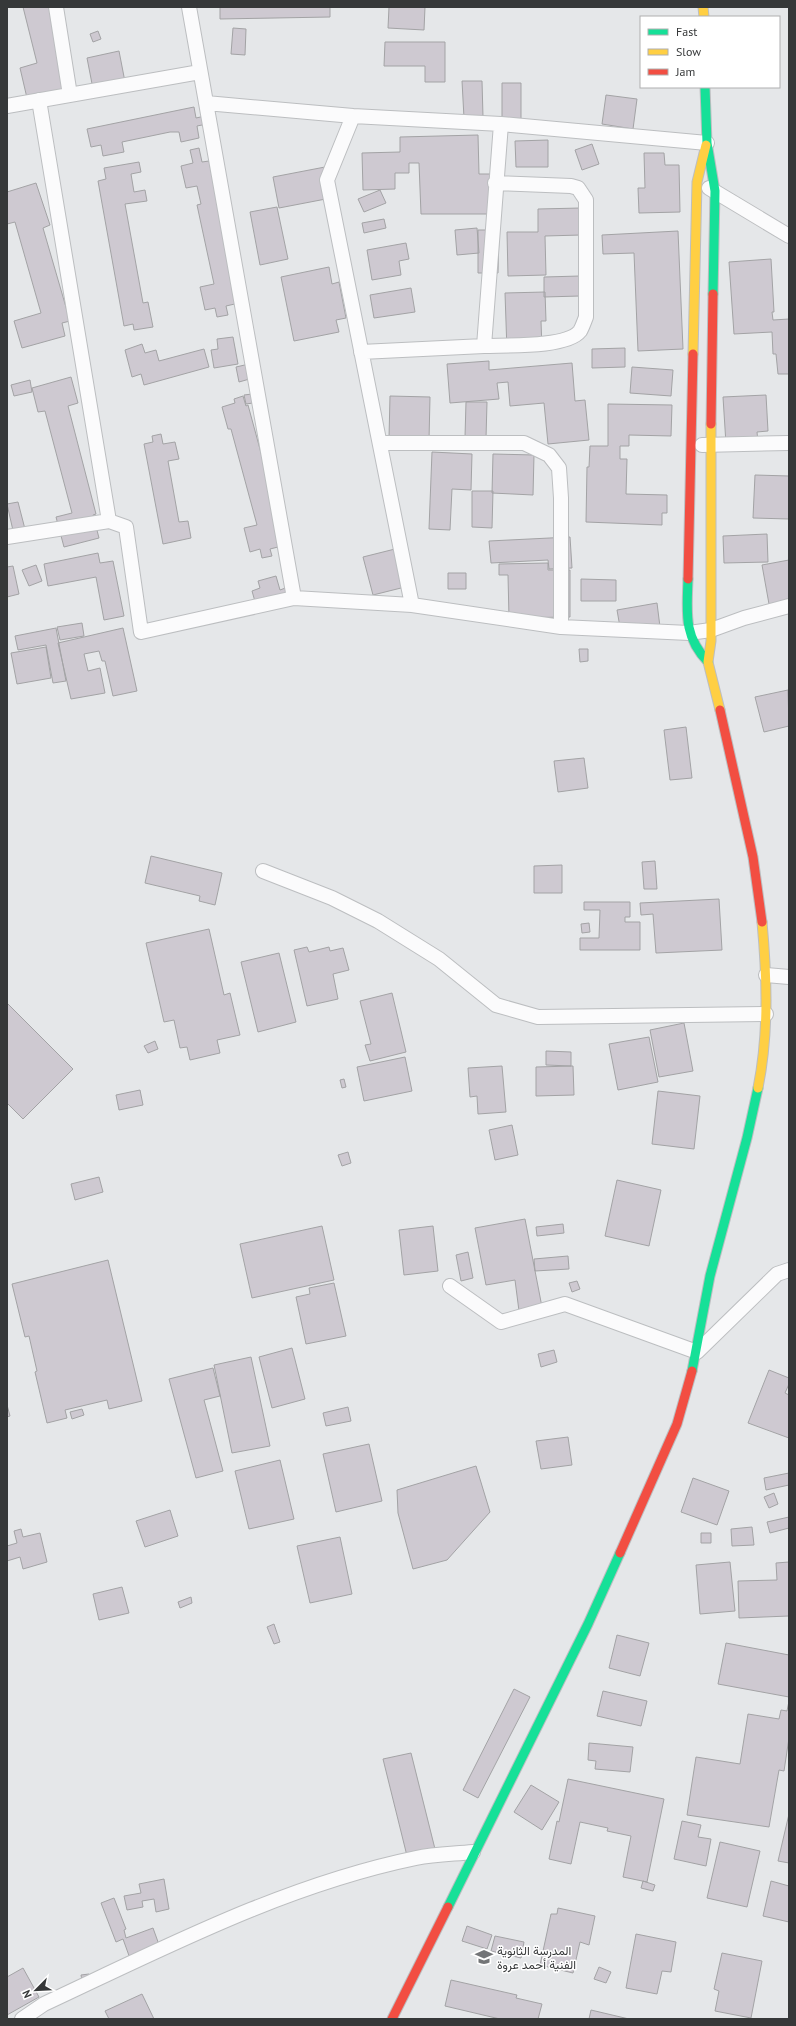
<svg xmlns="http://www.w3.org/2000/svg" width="796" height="2026" font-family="'PT Sans',Vazirmatn,sans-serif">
  <rect width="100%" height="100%" fill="#e5e7e9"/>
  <path fill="#cec9d1" stroke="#a3a3a5" d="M23 7H51L69 88 27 98 20 68 37 63Z
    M220 7H330V17L220 19Z
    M389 7H425L424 30 388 28Z
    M233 28 246 29 245 55 231 54Z
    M98 31 101 39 93 42 90 34Z
    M385 42H445V82H425V66H384Z
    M119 51 126 87 94 94 87 58Z
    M462 81H482L483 117 464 118Z
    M502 83H521V122H502Z
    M606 95 637 99 633 129 602 124Z
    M194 107 196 118 205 116 207 124 197 126 199 138 181 142 179 132H170L122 142 124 152 103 156 101 145 91 147 87 129Z
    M478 135 479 174H500L501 214H421L419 163H409V173H395V189L363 190 362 153 400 152V137Z
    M548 140V167H516L515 141Z
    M592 144 599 164 582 170 575 150Z
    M199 148 202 162 209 161 239 303 226 306 228 315 217 317 215 308 205 310 200 287 214 284 197 205 201 204 197 186 186 188 181 166 193 163 190 150Z
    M644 153H664L665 165H679L680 212 639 213 638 188H645Z
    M139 162 141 172 131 174 134 192 145 190 147 201 125 204 143 303 148 302 153 327 134 330 133 324 124 326 98 181 106 179 104 168Z
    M325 167 331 198 279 208 273 177Z
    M36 183 50 225 43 228 70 321 62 323 65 336 22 348 14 321 41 313 15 222 7 224V192Z
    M380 190 386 203 364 212 358 199Z
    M277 207 288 259 260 265 250 212Z
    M581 208V235L545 236 546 275 508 276 507 232H538V209Z
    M384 219 386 228 364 233 362 223Z
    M477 228 479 253 457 255 455 230Z
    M478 230H499L498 273H478Z
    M678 231 683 349 638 351 634 253 603 254 602 235Z
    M406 243 409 259 399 261 401 275 372 280 367 250Z
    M771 259 774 312H772L773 320 789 319V374H778L776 354H773L772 332 734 334 729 262Z
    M329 267 332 284 339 282 346 318 336 320 339 332 294 341 281 277Z
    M580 276V296L544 297V277Z
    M411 288 415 312 374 318 370 295Z
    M545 292 546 321H541L542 350 507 351 505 293Z
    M233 337 238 364 214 368 211 350 218 349 217 339Z
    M142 344 145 353 156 350 159 361 204 349 209 367 144 385 141 374 132 377 125 350Z
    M625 348V367L592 368V349Z
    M489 361V370L572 363 575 401 585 400 589 440 548 444 544 403 510 406 508 382 497 383 499 399 450 403 447 364Z
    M249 364 253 378 239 382 236 367Z
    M632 367 673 370 671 396 630 393Z
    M71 377 78 403 68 406 96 514 93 515 99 538 64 547 56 517 72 513 45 411 38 412 32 388Z
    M30 380 32 392 14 396 11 385Z
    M252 394 253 403 246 404 244 395Z
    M766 395 768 431 757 432 758 442 726 444 723 397Z
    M243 396 246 406 248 405 286 545 270 549 272 556 262 558 260 549 250 552 244 528 257 525 231 429H228L222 407 235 403 234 399Z
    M390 396 430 397 429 440 389 438Z
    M466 402H487L486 438 465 437Z
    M608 404 672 405 671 436 629 435V446H620V459H627L626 494 667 495V513H662V525L586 522 587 467H589L590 446H608Z
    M161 434 163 444 175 442 179 459 168 461 179 522 188 521 191 538 163 544 144 444 153 442 152 436Z
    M432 452 472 454 471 490 452 489 450 530 429 529Z
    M493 454 534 455 533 495 492 493Z
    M755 475 789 476V519L753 518Z
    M472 491H493L492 528 472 527Z
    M18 502 26 533 14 535 7 504Z
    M767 534 768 562 724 563 723 536Z
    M570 537 572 568 549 569 548 560 491 563 489 541Z
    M399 548 409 586 373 595 363 557Z
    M98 553 100 563 113 561 124 616 104 620 96 577 48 586 44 564Z
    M789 560V600L769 604 762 565Z
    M548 563V570H570V617L509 618 508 575H499V564Z
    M36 565 42 581 29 586 22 570Z
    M13 566 19 594 7 597V567Z
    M448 573H466V589H448Z
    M276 576 280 590 288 587 293 602 258 612 252 591 260 588 258 581Z
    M581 579 616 580V601H581Z
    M657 603 660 627 621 633 617 610Z
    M82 623 84 636 60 640 57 627Z
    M56 628 66 681 53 683 46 645 18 650 15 636Z
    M123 628 137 691 113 696 105 661H102L99 651 84 654 88 671 100 668 105 693 71 699 58 643Z
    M46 647 51 678 17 684 11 653Z
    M579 649H588V661L580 662Z
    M788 690 789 726 764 732 755 697Z
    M686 727 692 778 670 780 664 730Z
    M584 758 588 788 558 792 554 761Z
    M151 856 222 873 215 905 199 901 200 896 145 883Z
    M655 861 657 889H644L642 862Z
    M562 865V893H534V866Z
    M719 899 722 950 656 953 653 914 641 915 640 903Z
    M584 902H630V917H625V922H640V950H580V938H599L600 910H584Z
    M589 923 590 932 582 933 581 924Z
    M209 929 224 995 230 993 240 1035 217 1040 220 1053 190 1060 187 1047 180 1048 174 1020 164 1022 146 943Z
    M307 947 309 952 329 947 330 951 343 948 349 970 333 974 338 999 307 1006 294 950Z
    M279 953 296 1022 258 1032 241 962Z
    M392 993 406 1052 370 1061 365 1045 371 1044 360 1001Z
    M7 1003 73 1069 23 1119 7 1103Z
    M684 1023 693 1071 659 1077 650 1030Z
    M649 1037 658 1082 618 1090 609 1044Z
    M155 1041 158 1049 148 1053 144 1046Z
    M546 1051 571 1052V1066L546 1065Z
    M405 1057 412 1091 364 1101 357 1067Z
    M502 1066 506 1112 478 1114 477 1096 470 1097 468 1068Z
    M573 1066 574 1095 536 1096V1067Z
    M344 1079 346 1087 342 1088 340 1080Z
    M140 1090 143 1105 119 1110 116 1095Z
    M658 1091 700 1096 694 1149 652 1144Z
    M512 1125 518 1155 495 1160 489 1130Z
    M348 1152 351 1163 342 1166 338 1155Z
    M99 1177 103 1192 75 1200 71 1184Z
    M617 1180 661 1190 649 1246 605 1236Z
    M525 1219 542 1307 519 1311 515 1280 486 1285 475 1228Z
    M563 1224 564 1233 537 1236 536 1227Z
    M322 1226 334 1280 252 1298 240 1244Z
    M433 1226 438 1271 404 1275 399 1230Z
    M468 1252 473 1278 461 1281 456 1255Z
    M568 1256 569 1269 535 1271 534 1259Z
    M108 1260 142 1401 109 1409 107 1400 65 1410 67 1418 47 1423 35 1372 37 1371 29 1336 25 1337 12 1284Z
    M577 1281 580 1289 572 1292 569 1283Z
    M334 1283 346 1336 306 1344 296 1297 310 1294 309 1288Z
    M292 1348 305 1399 272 1408 259 1357Z
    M554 1350 557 1362 541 1367 538 1354Z
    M251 1357 270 1446 232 1453 214 1365Z
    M213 1368 220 1396 204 1400 223 1471 196 1478 169 1379Z
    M769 1370 789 1378V1384L785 1393 789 1395V1438L748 1423Z
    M7 1405 10 1416 7 1417Z
    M348 1407 351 1421 326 1426 323 1413Z
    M82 1409 84 1415 72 1419 70 1412Z
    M568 1437 572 1465 541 1469 536 1441Z
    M369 1444 382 1501 336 1512 323 1454Z
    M280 1460 294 1519 249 1529 235 1471Z
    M476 1466 490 1512 447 1560 413 1569 398 1513 397 1490Z
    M789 1473V1485L766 1490 764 1478Z
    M693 1478 729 1491 717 1525 681 1512Z
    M774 1493 778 1504 769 1508 764 1497Z
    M170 1510 178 1536 145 1547 136 1521Z
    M789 1517V1528L770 1533 767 1522Z
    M752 1527 754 1545 732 1546 731 1529Z
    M21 1529 23 1537 40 1533 47 1562 23 1569 20 1557 7 1561V1546L17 1543 14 1531Z
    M701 1533H711V1543H701Z
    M340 1537 352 1594 310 1603 297 1546Z
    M730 1562 735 1611 700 1614 696 1565Z
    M789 1562V1616L739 1618 738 1581 777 1580 776 1563Z
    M122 1587 129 1613 99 1620 93 1594Z
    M191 1597 192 1603 180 1608 178 1602Z
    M274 1624 280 1642 274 1644 267 1627Z
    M617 1635 649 1643 640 1676 609 1668Z
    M726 1643 789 1655V1697L718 1684Z
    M514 1689 530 1697 478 1798 463 1790Z
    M603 1691 647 1701 641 1726 597 1716Z
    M789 1701V1738L784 1771 779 1770 769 1827 687 1815 696 1757 740 1764 748 1714 779 1719 781 1710 787 1711Z
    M589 1743 633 1747 630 1772 595 1769 596 1761 588 1760Z
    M411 1753 437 1857 409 1864 383 1759Z
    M568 1779 664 1799 647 1882 623 1877 631 1836 607 1831 608 1828 580 1822 571 1864 549 1859 557 1821 559 1822Z
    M531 1785 559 1802 542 1830 514 1812Z
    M789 1814V1863L778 1861Z
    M682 1821 701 1825 698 1837 711 1839 706 1866 674 1859Z
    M720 1842 760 1851 747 1907 707 1898Z
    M164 1879 169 1909 156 1912 154 1899 142 1901 143 1907 127 1910 124 1896 141 1893 139 1884Z
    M643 1881 655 1885 653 1891 641 1888Z
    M771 1881 789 1886V1922L763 1916Z
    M114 1898 126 1929 124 1930 126 1938 153 1928 162 1953 132 1964 123 1939 116 1942 101 1903Z
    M558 1908 595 1916 589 1945 580 1942 573 1973 540 1965 551 1914H557Z
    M467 1926 492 1935 487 1949 462 1941Z
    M636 1934 676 1942 671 1972 662 1971 657 1994 626 1988Z
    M495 1936 524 1942 521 1958 491 1951Z
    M722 1953 762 1961 751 2018 715 2011 719 1991 714 1989Z
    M599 1967 611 1972 606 1983 594 1979Z
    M23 1968 39 1997 7 2015V1977Z
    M89 1974 91 1985 83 1986 81 1975Z
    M451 1980 517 1995 516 1998 542 2004 538 2019H500L445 2006Z
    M142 1994 154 2019H109L105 2011Z
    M591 2010 629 2019H589Z"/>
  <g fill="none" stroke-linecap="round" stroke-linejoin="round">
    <g stroke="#bcbec0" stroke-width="16">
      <path id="street" d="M56 7 70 95
        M189 7 294 598
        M39 100 109 521
        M206 103 353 116 501 124 707 143
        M7 106 200 72
        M353 116 327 180 412 605 561 627 689 633 711 630 744 618 789 606
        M709 188 789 236
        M484 346C504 345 567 348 580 331 582 328 584 322 586 317V200L578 188 571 186 495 183
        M361 352 484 346 501 124
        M380 443H524L549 455 559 468 561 498V627
        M702 445 789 443
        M7 537 109 521 126 527 141 632 294 598 412 605
        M263 871 332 898 378 921 439 959 496 1005 538 1017 766 1014
        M766 975 789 977
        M450 1286 501 1322 565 1304 697 1352 777 1274 789 1270
        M22 2019 44 2004C164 1948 285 1885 416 1858 435 1854 454 1854 473 1852"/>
    </g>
    <g stroke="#bcbec0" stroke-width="11">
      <path id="fast" d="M705 87 707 143 715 191 713 294
        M688 579C687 612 683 636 708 662
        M692 1371 710 1276 747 1138 758 1088
        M448 1907 588 1624 620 1553"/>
    </g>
    <g stroke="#bcbec0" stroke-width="11">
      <path id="slow" d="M703 7 704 17
        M693 354 697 182 706 145
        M711 424V641L708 662 720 710
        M758 1088C769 1033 767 977 762 922"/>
    </g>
    <g stroke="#bcbec0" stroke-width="11">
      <path id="jam" d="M711 424 713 294
        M688 579 693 354
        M720 710 753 857 762 922
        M620 1553 677 1424 692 1371
        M392 2019 448 1907"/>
    </g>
    <use href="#street" stroke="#fbfbfc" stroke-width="14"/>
    <use href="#fast" stroke="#16e098" stroke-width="9"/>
    <use href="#slow" stroke="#ffcf43" stroke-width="9"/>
    <use href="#jam" stroke="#f24e42" stroke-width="9"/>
  </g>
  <defs>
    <g id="school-bare" transform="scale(1.38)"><path d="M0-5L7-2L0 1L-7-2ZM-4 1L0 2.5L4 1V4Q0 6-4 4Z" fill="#737577" stroke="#fff" stroke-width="2.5" paint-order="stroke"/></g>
  </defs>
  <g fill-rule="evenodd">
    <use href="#school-bare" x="484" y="1957"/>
  </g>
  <g text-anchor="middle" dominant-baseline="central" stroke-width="3" stroke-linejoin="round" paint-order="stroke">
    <g font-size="12" fill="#363839" stroke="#fff" text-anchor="start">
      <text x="497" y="1950">المدرسة الثانوية<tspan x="497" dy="14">الفنية أحمد عروة</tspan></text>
    </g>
  </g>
  <rect width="796" height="2026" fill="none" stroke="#363839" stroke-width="16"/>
  <rect x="640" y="16" width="140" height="72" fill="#ffffff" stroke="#afafb0"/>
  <rect x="648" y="29" width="20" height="6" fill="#16e098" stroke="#afafb0"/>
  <text x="676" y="36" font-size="12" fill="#363839">Fast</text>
  <rect x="648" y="49" width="20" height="6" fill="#ffcf43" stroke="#afafb0"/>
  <text x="676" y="56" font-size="12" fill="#363839">Slow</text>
  <rect x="648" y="69" width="20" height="6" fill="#f24e42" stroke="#afafb0"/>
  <text x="676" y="76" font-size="12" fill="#363839">Jam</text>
  <g transform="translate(36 1990) rotate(246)" stroke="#ffffff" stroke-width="3" paint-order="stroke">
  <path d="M0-3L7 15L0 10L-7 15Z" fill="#363839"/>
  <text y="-6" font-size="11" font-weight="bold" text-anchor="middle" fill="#363839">N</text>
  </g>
</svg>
